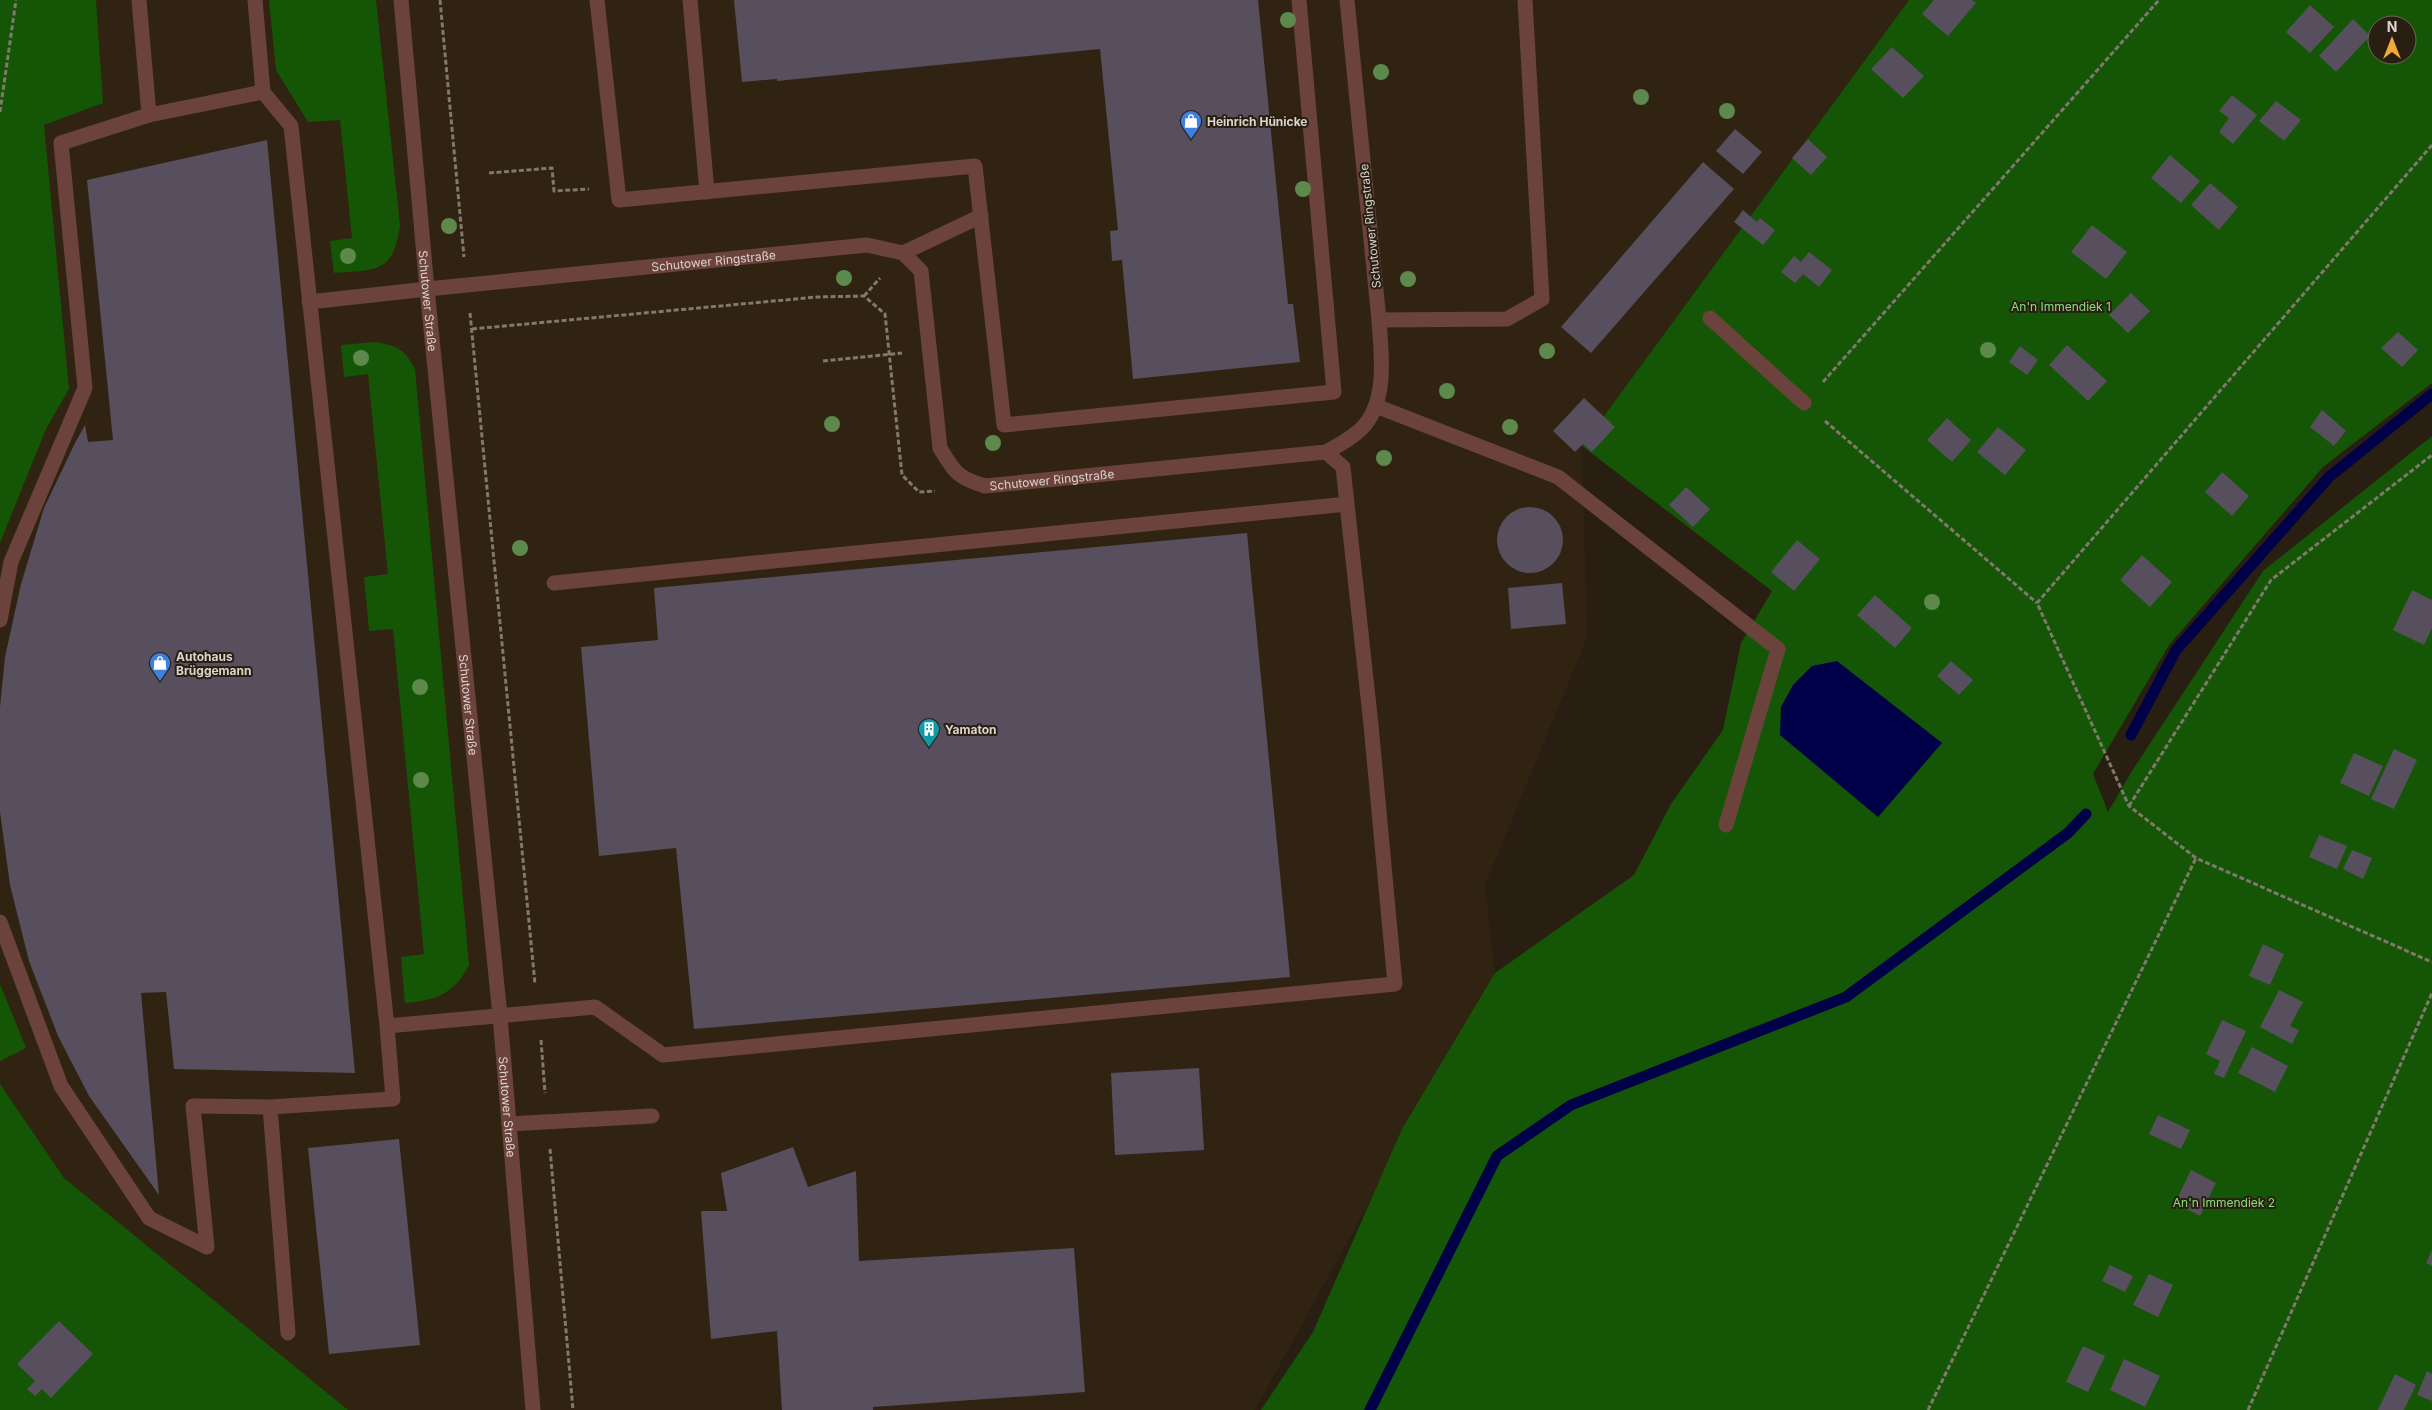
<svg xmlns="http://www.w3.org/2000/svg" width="2432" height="1410" font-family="Inter,sans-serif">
  <rect width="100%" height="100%" fill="#281e12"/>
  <path fill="#312311" d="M16 0H1909L1582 446 1587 638 1485 885 1495 973 1255 1410H0V112Z"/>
  <path fill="#145606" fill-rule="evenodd" d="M0 0H96L103 103 44 125 69 389 46 429 0 543Z
    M269 0H376L400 225C394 273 376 270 334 273L330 241 352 238 340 120 308 122 276 70Z
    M1909 0H2432V383L2323 467 2169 645 2093 774 2108 812 2132 771 2263 571 2432 436V1410H1261L1313 1332 1402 1129 1495 973 1634 875 1671 804 1723 730 1741 643 1772 591 1582 446ZM2377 25H2407V55H2377Z
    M375 342C397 346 404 348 415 369L469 965C454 994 437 1000 405 1003L401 957 424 954 393 629 369 631 364 577 388 574 368 374 344 377 341 345Z
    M0 984 26 1048 0 1061Z
    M0 1084 64 1178 348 1410H0Z"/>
  <path fill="#000049" d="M1837 661 1942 743 1878 817 1780 735 1781 707 1793 685 1812 666Z"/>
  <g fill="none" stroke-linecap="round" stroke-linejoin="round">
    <path stroke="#000049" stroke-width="11" d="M2131 735 2176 650 2329 477 2432 394
      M1370 1410 1497 1156 1571 1105 1846 997 2068 833 2086 814"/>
  </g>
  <path fill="#574e5e" d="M734 0H1258L1288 304H1293L1300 362 1133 379 1122 260 1112 261 1110 231 1118 230 1100 49 777 81V79L742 82Z
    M1934 0H1972L1976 3 1948 36 1922 14Z
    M2310 5 2334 27 2310 53 2286 32Z
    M2353 19 2370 36 2336 72 2319 56Z
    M1892 47 1924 76 1903 98 1871 69Z
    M2232 95 2257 115 2233 144 2219 132 2229 118 2219 111Z
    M2276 101 2301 120 2284 141 2259 121Z
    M1735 129 1762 152 1743 174 1716 151Z
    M1808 139 1827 157 1811 175 1792 158Z
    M267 140 355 1073 174 1069 166 992 141 993 159 1195 89 1096 58 1036 29 961 10 885 0 812V707L5 657 21 584 44 508 75 443 85 425 88 442 113 440 87 180Z
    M2170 155 2200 181 2181 203 2151 178Z
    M1703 162 1734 189 1591 353 1561 327Z
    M2210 183 2238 207 2219 230 2191 205Z
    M1743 210 1757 222 1760 218 1775 230 1763 245 1734 222Z
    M2092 225 2127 252 2106 279 2071 252Z
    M1809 252 1832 270 1819 287 1803 274 1795 283 1781 272 1794 256 1801 262Z
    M2131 293 2150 311 2128 333 2109 315Z
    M2398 332 2418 350 2402 367 2381 348Z
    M2067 345 2107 381 2088 401 2049 365Z
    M2020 346 2038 360 2027 375 2009 362Z
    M1584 398 1615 427 1592 452 1583 444 1575 452 1553 431Z
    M2322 410 2346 431 2334 446 2310 427Z
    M1947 418 1971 440 1952 462 1927 440Z
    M1998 427 2026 450 2005 475 1977 452Z
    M2222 472 2249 496 2232 516 2205 492Z
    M1686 487 1710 509 1693 527 1669 505Z
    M1497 540a33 33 0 1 1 66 0a33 33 0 1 1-66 0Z
    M1247 533 1290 977 694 1029 676 848 599 856 581 647 658 640 654 588Z
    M1797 540 1820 559 1794 591 1771 572Z
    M2142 555 2172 582 2150 607 2120 580Z
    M1562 583 1566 624 1511 629 1508 588Z
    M2412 590 2432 600V628L2424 645 2393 630Z
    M1875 595 1912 628 1895 648 1857 615Z
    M1951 661 1973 680 1959 695 1937 676Z
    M2394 749 2417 760 2394 809 2371 799Z
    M2354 753 2383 766 2369 796 2340 783Z
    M2319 835 2347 846 2337 869 2309 857Z
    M2352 850 2372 858 2363 879 2343 869Z
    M2263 944 2284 954 2270 985 2249 976Z
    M2279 990 2303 1002 2290 1026 2299 1030 2292 1044 2260 1027Z
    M2222 1020 2246 1031 2224 1078 2214 1074 2220 1061 2206 1054Z
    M2252 1047 2288 1066 2275 1092 2238 1073Z
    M1199 1068 1204 1150 1115 1155 1111 1073Z
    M2158 1115 2190 1130 2181 1149 2149 1134Z
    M399 1139 420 1345 329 1354 308 1148Z
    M793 1147 808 1187 856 1171 859 1261 1074 1248 1085 1392 873 1407V1410H782L777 1331 711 1339 701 1211H727L721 1173Z
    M2191 1170 2216 1183 2200 1216 2175 1203Z
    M2432 1250V1266L2426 1263Z
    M2110 1265 2133 1276 2125 1292 2102 1281Z
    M2149 1274 2173 1285 2158 1317 2133 1305Z
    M59 1321 93 1354 51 1398 42 1389 35 1396 27 1389 35 1381 17 1364Z
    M2083 1346 2105 1356 2088 1392 2066 1382Z
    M2124 1359 2160 1376 2145 1407 2110 1390Z
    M2427 1371 2432 1374V1401L2417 1395Z
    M2395 1374 2416 1385 2404 1410H2378Z"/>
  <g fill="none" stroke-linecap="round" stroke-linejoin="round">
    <path stroke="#81786e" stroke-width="3" stroke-dasharray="5 2.5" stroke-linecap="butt" d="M440 0 464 257
      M0 112 16 0
      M2432 145 2037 603 2129 806 2196 858 2432 962
      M489 173 552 168 554 191 589 189
      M864 296 880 278
      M470 313 535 984
      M472 329 817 297 864 296 885 314 902 475 919 492 935 491
      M823 361 902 353
      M1823 382 2159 0
      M1825 421 2037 603
      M2129 806 2271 580 2432 455
      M541 1040 545 1093
      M550 1149 573 1410
      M1928 1410 2196 858
      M2248 1410 2432 993"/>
    <path stroke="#6c433c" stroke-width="15" d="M139 0 149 115 263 92
      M255 0 263 92 291 126 387 1026 595 1007 663 1055 1395 984 1371 725 1343 467 1326 452
      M597 0 619 200 975 166 1004 425 1334 392 1299 0
      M690 0 707 192
      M903 253 981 216
      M309 302 427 289
      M1710 318 1804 403
      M1379 320 1507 319 1542 299 1525 0
      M1376 406 1558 477 1778 649 1726 825
      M554 583 1347 504
      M0 620 11 562 85 388 61 143 149 115
      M0 922 61 1086 149 1218 207 1247 193 1106 270 1107
      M509 1124 652 1116
      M288 1333 270 1107 393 1099 387 1026"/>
    <g stroke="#6c433c" stroke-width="15">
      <path id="s1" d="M401 0 427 289 500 1016 533 1410"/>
      <path id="s2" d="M427 289 867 245 903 253 921 271 940 448C954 472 958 478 985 486L1326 452C1339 445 1354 437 1364 426 1388 398 1381 353 1379 320L1347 0"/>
    </g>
  </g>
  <g fill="#5d894c">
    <circle cx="1288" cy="20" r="8"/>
    <circle cx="1381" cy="72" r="8"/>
    <circle cx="1641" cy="97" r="8"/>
    <circle cx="1727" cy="111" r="8"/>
    <circle cx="1303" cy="189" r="8"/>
    <circle cx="449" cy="226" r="8"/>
    <circle cx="348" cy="256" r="8"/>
    <circle cx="844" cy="278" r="8"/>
    <circle cx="1408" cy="279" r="8"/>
    <circle cx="1988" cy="350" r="8"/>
    <circle cx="1547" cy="351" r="8"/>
    <circle cx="361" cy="358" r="8"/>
    <circle cx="1447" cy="391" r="8"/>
    <circle cx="832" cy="424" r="8"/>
    <circle cx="1510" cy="427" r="8"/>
    <circle cx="993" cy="443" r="8"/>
    <circle cx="1384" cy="458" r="8"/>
    <circle cx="520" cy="548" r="8"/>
    <circle cx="1932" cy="602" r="8"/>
    <circle cx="420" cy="687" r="8"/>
    <circle cx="421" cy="780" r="8"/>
  </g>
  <defs>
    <g id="shop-pin" transform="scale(1.125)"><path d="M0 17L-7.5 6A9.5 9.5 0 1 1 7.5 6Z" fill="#3f7fe0" stroke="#281e12"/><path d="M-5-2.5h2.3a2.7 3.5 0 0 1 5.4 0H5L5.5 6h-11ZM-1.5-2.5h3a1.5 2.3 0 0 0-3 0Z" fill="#fff"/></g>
    <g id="building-pin" transform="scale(1.125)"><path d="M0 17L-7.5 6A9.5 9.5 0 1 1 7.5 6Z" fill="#0f9aa8" stroke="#281e12"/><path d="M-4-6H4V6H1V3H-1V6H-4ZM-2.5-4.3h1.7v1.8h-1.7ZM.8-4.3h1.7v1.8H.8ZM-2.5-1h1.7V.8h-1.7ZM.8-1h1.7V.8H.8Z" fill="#fff"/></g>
  </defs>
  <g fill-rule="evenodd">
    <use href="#shop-pin" x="1191" y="121"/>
    <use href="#shop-pin" x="160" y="663"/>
    <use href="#building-pin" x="929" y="729"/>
  </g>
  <g text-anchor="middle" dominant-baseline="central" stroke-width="4" stroke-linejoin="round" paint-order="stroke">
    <g font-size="12" font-weight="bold" fill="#dcd5cd" stroke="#281e12" text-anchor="start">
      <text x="1207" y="121">Heinrich Hünicke</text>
      <text x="176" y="656">Autohaus<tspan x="176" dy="14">Brüggemann</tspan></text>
      <text x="945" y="729">Yamaton</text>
    </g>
    <g font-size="12" fill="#dcd5cd" stroke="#281e12">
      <text transform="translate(1370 226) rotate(-96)">Schutower Ringstraße</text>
      <text stroke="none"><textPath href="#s2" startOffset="288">Schutower Ringstraße</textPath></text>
      <text stroke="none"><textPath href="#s1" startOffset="302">Schutower Straße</textPath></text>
      <text stroke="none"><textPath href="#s2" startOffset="811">Schutower Ringstraße</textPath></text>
      <text stroke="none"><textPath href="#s1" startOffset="708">Schutower Straße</textPath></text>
      <text stroke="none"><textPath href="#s1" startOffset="1112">Schutower Straße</textPath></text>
    </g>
    <g font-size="12" fill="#89e07b" stroke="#281e12">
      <text x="2061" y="306">An'n Immendiek 1</text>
      <text x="2224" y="1202">An'n Immendiek 2</text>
    </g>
  </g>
  <g transform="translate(2392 40)"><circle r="24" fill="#281e12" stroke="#70675d"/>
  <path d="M0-4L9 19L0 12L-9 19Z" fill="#ebaa39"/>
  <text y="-8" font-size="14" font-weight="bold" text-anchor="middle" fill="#dcd5cd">N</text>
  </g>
</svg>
